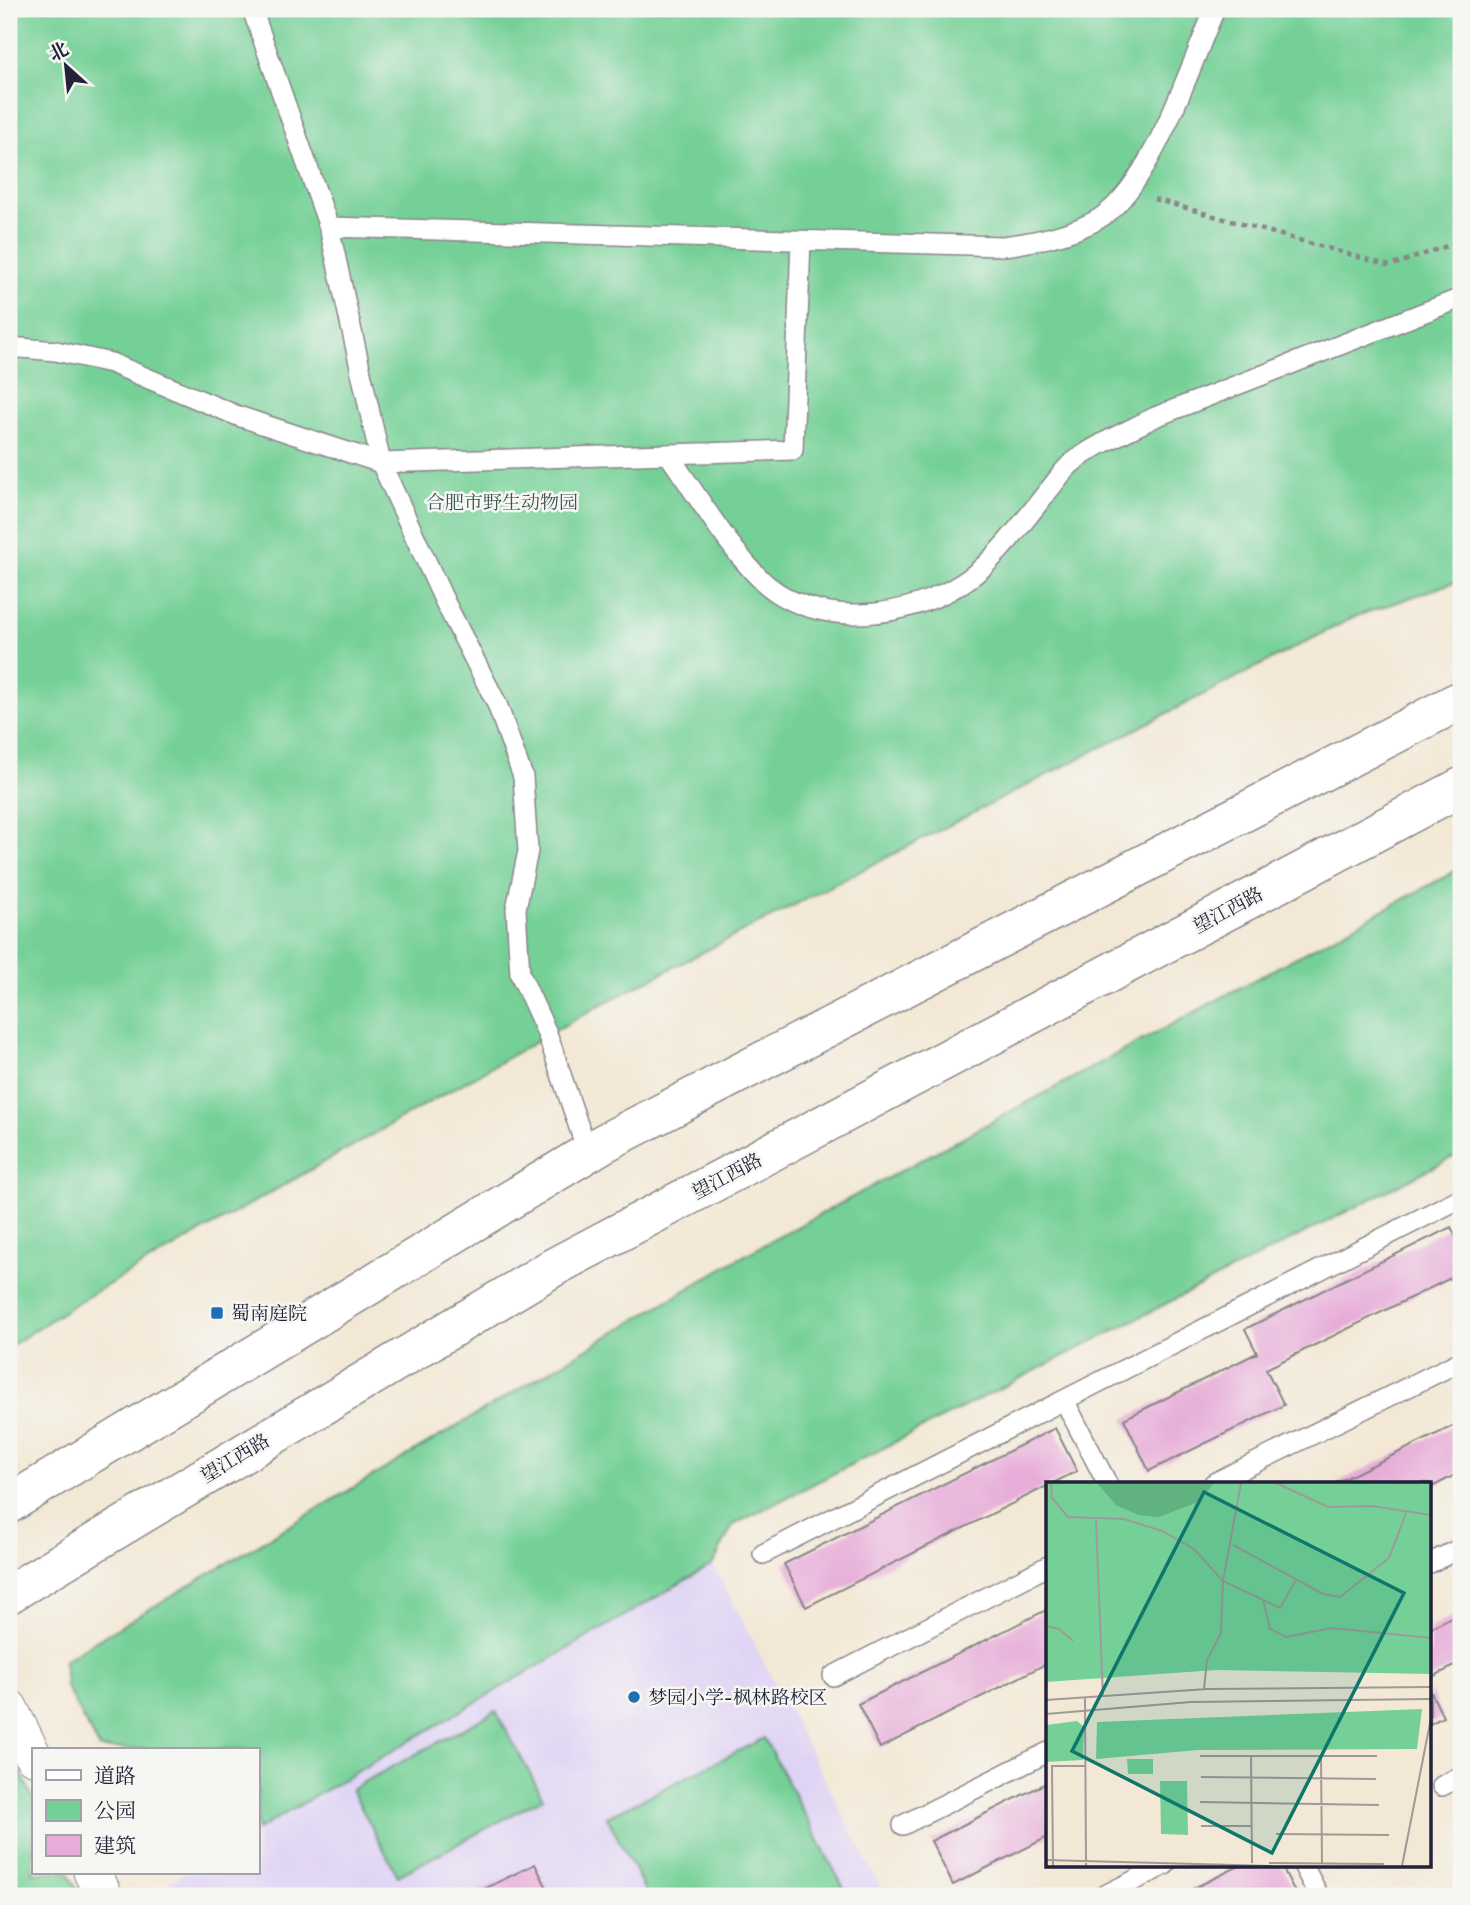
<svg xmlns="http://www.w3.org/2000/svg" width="1470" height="1905" font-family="'Libre Caslon Text','Noto Serif SC',serif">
  <rect width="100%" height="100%" fill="#f6f6f2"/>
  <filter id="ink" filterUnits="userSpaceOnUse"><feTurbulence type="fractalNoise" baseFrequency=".0143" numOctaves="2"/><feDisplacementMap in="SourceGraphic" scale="14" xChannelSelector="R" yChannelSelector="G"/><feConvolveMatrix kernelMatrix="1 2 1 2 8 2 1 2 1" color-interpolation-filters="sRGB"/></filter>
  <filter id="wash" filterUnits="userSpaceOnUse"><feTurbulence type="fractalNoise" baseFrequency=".00686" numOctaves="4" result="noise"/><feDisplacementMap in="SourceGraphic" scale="28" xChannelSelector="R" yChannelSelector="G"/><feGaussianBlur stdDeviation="1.57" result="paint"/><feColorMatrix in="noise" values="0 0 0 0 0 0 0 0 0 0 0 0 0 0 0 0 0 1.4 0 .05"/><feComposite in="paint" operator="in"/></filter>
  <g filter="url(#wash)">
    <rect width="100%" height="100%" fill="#f3e8d5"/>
    <path fill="#e0d4f4" d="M713 1564 885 1896H177L170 1882 186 1872H257V1830Z"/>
    <path fill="#75d097" stroke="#4c7969" stroke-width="2" d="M9 9H1461V580L1354 617 604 1003 78 1302 9 1347Z
      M1461 868V1153L733 1525 713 1564 257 1830V1749H100L66 1687 64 1660 736 1260Z
      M496 1711 543 1798 398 1876 351 1789Z
      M764 1738 848 1896H648L607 1817Z
      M9 1746 33 1798V1872H68L80 1896H9Z"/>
    <g id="blocks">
      <path fill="#e7acd8" d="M1451 1227 1461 1248V1273L1266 1369 1284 1405 1149 1471 1124 1419 1257 1353 1245 1329Z
        M1461 1422V1472L1430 1488V1483H1336Z
        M1055 1428 1077 1471 806 1607 784 1564Z
        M1048 1609V1663L880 1748 858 1704Z
        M1461 1612V1663L1430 1678V1628Z
        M1430 1690 1443 1717 1430 1724Z
        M1048 1782V1837L953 1885 931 1841Z
        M535 1864 551 1896H470Z
        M1241 1865H1281L1295 1892 1286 1896H1178Z"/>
    </g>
  </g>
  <g filter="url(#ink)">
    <use href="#blocks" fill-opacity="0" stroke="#8a8588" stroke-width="2"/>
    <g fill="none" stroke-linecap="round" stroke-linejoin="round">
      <g stroke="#8a8588" stroke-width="22">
        <path id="service" d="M252 9 329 227 381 463 445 602 497 704 523 777 528 851 516 909 520 974 547 1033 588 1154
          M329 227 1003 246C1034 242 1073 235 1100 218 1152 185 1190 66 1215 9
          M9 347 56 351 111 363 238 416 381 463 793 450 801 241
          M668 454C695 492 734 557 767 585 826 634 929 616 982 568 1007 545 1027 517 1048 491 1056 482 1063 470 1072 463 1096 444 1128 431 1155 417L1461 298
          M1107 1483 1064 1400 1461 1198
          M1214 1483 1461 1361
          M763 1554 1064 1400
          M1430 1563 1461 1548
          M833 1676 1048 1566
          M1442 1786 1461 1776
          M903 1825 1048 1752
          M1303 1865 1319 1896
          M1103 1896 1165 1865"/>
      </g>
      <g stroke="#8a8588" stroke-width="39">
        <path id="minor" d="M9 1708 33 1756
          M92 1872 104 1896"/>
      </g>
      <g stroke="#8a8588" stroke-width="41">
        <path id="primary" d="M9 1504 604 1143 1461 700
          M9 1594 554 1267 1461 787"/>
      </g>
      <path stroke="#8a8588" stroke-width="4.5" stroke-dasharray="5 5" stroke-linecap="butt" d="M1154 199 1390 266 1461 241"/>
      <use href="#service" stroke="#fff" stroke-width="19"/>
      <use href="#minor" stroke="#fff" stroke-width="37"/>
      <use href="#primary" stroke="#fff" stroke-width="38"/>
    </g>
  </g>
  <g fill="#1f6fb2" stroke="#f6f6f2" stroke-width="2.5">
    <rect x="210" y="1306" width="14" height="14" rx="3.5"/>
    <circle cx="634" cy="1697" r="7"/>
  </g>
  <g text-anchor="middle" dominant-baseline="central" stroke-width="5" stroke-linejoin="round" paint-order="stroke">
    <g font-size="19" fill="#3b5657" stroke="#f6f6f2">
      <text x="502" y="502">合肥市野生动物园</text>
    </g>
    <g font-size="19" fill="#22223b" stroke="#f6f6f2">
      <text transform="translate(1228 910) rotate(-28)">望江西路</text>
      <text transform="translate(727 1176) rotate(-28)">望江西路</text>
      <text transform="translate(235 1458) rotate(-31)">望江西路</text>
    </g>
    <g font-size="19" fill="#22223b" stroke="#f6f6f2" text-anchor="start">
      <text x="231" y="1313">蜀南庭院</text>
      <text x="648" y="1697">梦园小学-枫林路校区</text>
    </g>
  </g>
  <g transform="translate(1046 1482)">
    <rect width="385" height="385" fill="#f3e8d5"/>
    <path d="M0 1H385V192L170 188 0 200ZM376 227 371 267 152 268 50 277 51 240ZM31 239 38 245 37 278 0 280V243ZM81 277H107V292H82ZM114 299H141L142 353 115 352Z" fill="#75d097"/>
    <path d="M51 1H168L152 20 113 35 92 33 70 23Z" fill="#60b280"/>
    <path fill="none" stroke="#9f9997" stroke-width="2" d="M5 1 6 16 22 35 78 37 116 49 148 67 177 99 234 126 250 98M230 1 282 25 326 24 385 33M50 38 57 215M187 63 277 112 294 115 343 76 360 31M217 118 224 147 240 155 286 146 385 156M0 144 13 147 27 159M158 207 161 178 175 151 177 99 195 1M39 216 40 384M0 218 161 207 385 205M0 232 145 220 385 217M154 274H205M275 274 276 382M155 295 330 297M154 320 333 323M155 344H206M230 352 343 353M0 378 226 384M206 381 205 274H331M223 381 338 382M7 384 6 284H40M356 384 385 236"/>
    <path fill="#0f766e" fill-opacity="0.15" stroke="#0f766e" stroke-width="3.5" d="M158 10 358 111 226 371 26 269Z"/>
    <rect width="385" height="385" fill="none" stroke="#22223b" stroke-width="3.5"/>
  </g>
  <rect width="1470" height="1905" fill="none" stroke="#f6f6f2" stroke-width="35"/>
  <rect x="32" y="1748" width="228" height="126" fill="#f6f6f2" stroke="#a1a1a9" stroke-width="2"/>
  <rect x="46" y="1770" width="35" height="10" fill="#ffffff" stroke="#a1a1a9" stroke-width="2"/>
  <text x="94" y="1783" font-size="21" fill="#22223b">道路</text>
  <rect x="46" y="1800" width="35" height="21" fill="#75d097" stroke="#a1a1a9" stroke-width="2"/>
  <text x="94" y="1818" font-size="21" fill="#22223b">公园</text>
  <rect x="46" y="1835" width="35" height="21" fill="#e7acd8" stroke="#a1a1a9" stroke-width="2"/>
  <text x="94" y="1853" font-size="21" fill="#22223b">建筑</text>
  <g transform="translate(66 66) rotate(333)" stroke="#f6f6f2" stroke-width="5" paint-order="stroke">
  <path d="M0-5L12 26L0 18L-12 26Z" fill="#22223b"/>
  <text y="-10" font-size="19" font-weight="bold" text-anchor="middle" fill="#22223b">北</text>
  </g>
</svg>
